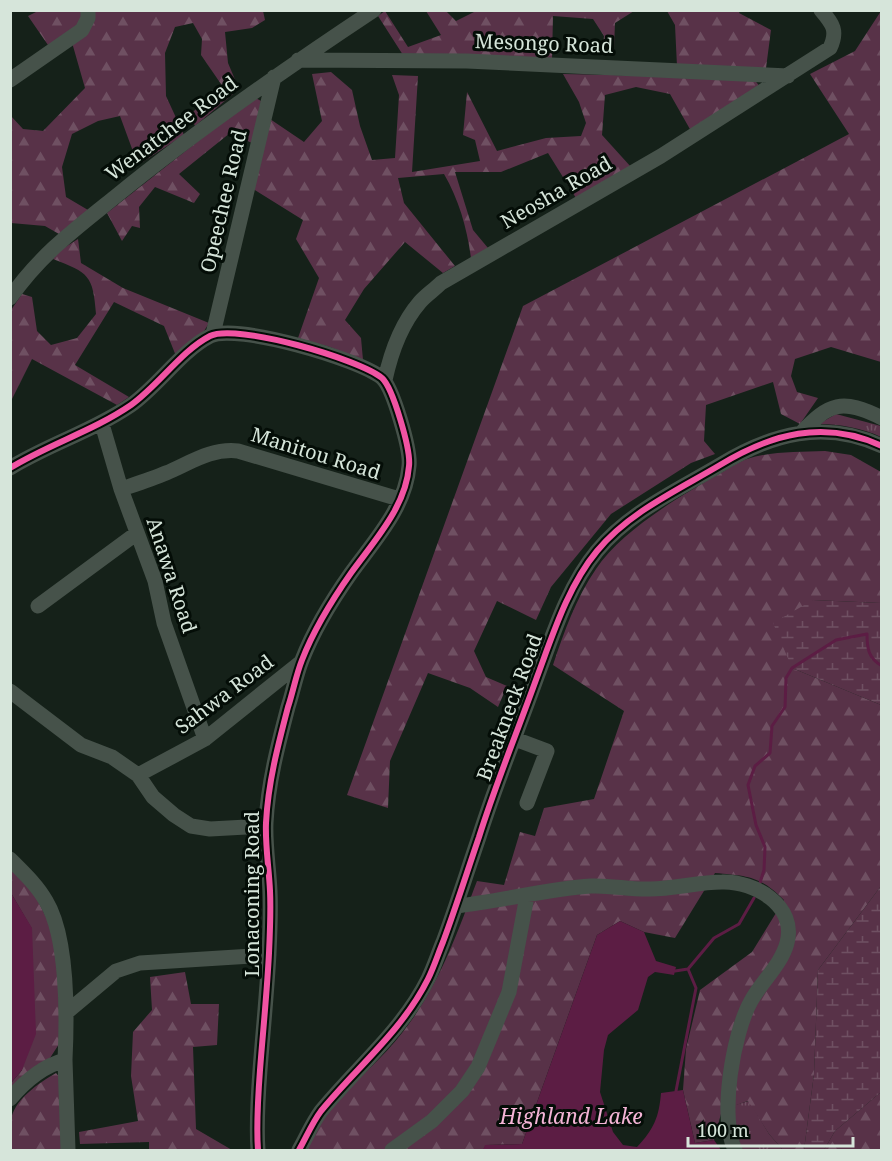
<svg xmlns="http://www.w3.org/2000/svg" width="892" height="1161" font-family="'Noto Serif',serif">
  <defs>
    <pattern id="grass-tufts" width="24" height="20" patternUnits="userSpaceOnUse" patternTransform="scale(1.5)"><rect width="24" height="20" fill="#583248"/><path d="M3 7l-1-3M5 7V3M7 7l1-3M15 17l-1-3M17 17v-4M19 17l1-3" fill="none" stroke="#6f5062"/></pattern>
    <pattern id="forest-firs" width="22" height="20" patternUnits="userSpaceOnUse" patternTransform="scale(1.5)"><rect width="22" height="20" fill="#583248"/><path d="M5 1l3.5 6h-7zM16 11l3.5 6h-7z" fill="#6f5062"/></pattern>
    <pattern id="wetland-marsh" width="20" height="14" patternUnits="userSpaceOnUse" patternTransform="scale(1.5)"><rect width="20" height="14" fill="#583248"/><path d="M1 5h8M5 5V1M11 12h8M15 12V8" fill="none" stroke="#6f5062"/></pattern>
  </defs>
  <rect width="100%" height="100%" fill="#152119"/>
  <path fill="url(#grass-tufts)" d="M836 414 881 426V437C862 428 840 424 819 424Z
    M749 1101 769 1134 783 1150H741L732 1106Z"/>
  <path fill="url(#forest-firs)" d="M38 11H263L265 20 252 28 225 32 228 63 239 89 195 126 190 115 221 84 201 55 202 39 193 23 175 27 165 53 166 96 184 135 138 165 120 116 98 121 72 134 62 167 66 197 88 210 59 234 45 226 11 223 10 115 23 129 43 131 85 88 71 39 48 45 28 16Z
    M385 11 408 47 441 35 426 11H446L456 21 476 11H634L615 23 614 48 603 47 604 36 593 19 553 16 552 59 403 55 378 16Z
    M667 11H740L739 13 771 30 766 68 677 66 675 25Z
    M881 11V362L831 347 795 359 791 376 797 392 818 398 800 424 781 414 773 382 706 405 704 441 715 454 691 463 611 514 551 587 536 620 497 601 474 651 486 677 507 686 498 707 470 688 428 673 390 761 388 808 347 795 523 306 849 134 810 74 855 51Z
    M331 72 352 90 360 126 372 160 395 158 399 95 392 75 418 76 412 172 480 161 475 140 463 135 467 92 497 151 546 138 581 136 586 123 579 102 563 74 753 78 761 88 691 131 670 94 636 87 605 95 602 135 631 167 576 198 548 153 501 172H455L473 230 488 248 471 258C467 228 459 200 444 174L398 178 404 203 455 266 443 273 405 242 364 289 345 320 361 338 363 360 330 347 298 338 319 278 296 239 303 220 253 189 270 119 304 142 322 121 312 74Z
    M254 97 261 101 252 143 230 133 179 174 200 194 194 203 155 187 139 207 140 228 132 226 122 241 107 213Z
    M78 239 81 263 123 288 209 323 201 336 176 356 164 326 114 302 75 365 129 397 117 405 32 359 11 401V310L22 294 32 297 37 331 51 345 77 338 96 314C93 275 89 273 53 259L59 251Z
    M825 451 851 455 881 472V603L813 600 792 668 881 705V886L818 970 814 1074 804 1150H783L769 1134 748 1101 722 1110 714 1140 695 1143 683 1090 686 1049 700 990 752 952 784 900C760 876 748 876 715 873L675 938 644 932 620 921 597 935 522 1144 486 1145 483 1150H306C315 1132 325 1115 338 1100 359 1077 383 1058 402 1033 438 988 457 934 477 881L504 885 520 832 535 836 544 808 594 799 624 711 553 665C564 632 576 598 596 569 621 531 680 496 719 474 728 469 738 462 747 459 772 451 799 452 825 451Z
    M11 869 32 889 53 931 57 962 61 1041 50 1058 11 1094V1083L22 1070 32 929 11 893Z
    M185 972 191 1004H219L217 1045 193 1047 196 1129 232 1150H149V1142L80 1144 79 1132 138 1121 131 1076 133 1032 152 1010 150 977Z
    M56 1073 62 1080 63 1150H11C11 1141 9 1131 11 1121 13 1100 39 1083 56 1073Z
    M881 1092V1150H824L835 1131Z"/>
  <path fill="url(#wetland-marsh)" d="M813 600 881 603V705L792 668 773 623Z
    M881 886V1092L835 1131 824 1150H804L814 1074 818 970Z"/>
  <path fill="#5c1d44" d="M11 893 32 928 36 1034 22 1070 11 1083Z
    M620 921 644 932 656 961 676 967 674 975 655 972 648 977 638 1010 608 1035 604 1050 600 1092 613 1132 623 1145 637 1147C654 1129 659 1117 661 1093L683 1090 695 1143 714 1140 721 1150H483L485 1145 522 1144 597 935Z"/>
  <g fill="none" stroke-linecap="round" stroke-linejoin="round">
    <path stroke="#5c1d44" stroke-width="3" d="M759 886 764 870 765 847 756 825 748 785 755 766 770 753 772 726 785 707 786 678 792 668 836 640 867 634C867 648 868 658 882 666
      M675 971 688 969 714 938 739 924 754 898
      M676 1091 696 988 688 969"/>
    <path stroke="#46524a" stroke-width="15" d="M298 60 467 61 788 76
      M10 80 82 30 88 18V10
      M10 298C40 255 75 229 115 197 197 130 285 69 374 10
      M213 334 274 77
      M385 380C391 352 401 324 420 302 426 295 434 290 441 283L661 156 830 48C838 31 833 24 821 10
      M102 424 121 489 155 581 164 623 205 739
      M801 433C829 403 842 398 882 418
      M10 468C49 444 93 431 131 405 159 385 181 351 210 336 236 323 359 359 382 378 393 388 411 450 409 466 406 507 374 541 351 573 332 600 314 629 302 660 296 675 293 692 288 707 278 745 268 783 266 823 265 845 269 868 270 891 271 911 270 932 269 953 267 992 263 1031 260 1070 258 1097 256 1124 258 1150
      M121 489C136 484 152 479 166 473 190 463 211 448 238 451L399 499
      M38 606 137 533
      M10 691 81 745 112 757 138 775 153 797 174 815 191 826 210 829 265 826
      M515 739 547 751 527 803
      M138 775 205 739 301 662
      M10 859C23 872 37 885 46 901 68 937 67 1018 65 1060 43 1066 25 1081 10 1099
      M457 906C501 901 547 889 591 886 611 885 631 890 650 889 674 889 698 882 722 882 755 881 797 906 787 943 781 965 762 981 751 1001 733 1033 719 1117 735 1150
      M67 1012 116 971 140 963 269 955
      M65 1060 68 1150
      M299 1150C306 1138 312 1123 321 1111 357 1067 402 1031 428 979 434 967 438 954 443 942 456 907 467 872 479 837 496 783 518 730 537 677 553 634 568 586 597 551 629 512 678 490 720 465 771 434 824 419 882 446
      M392 1150 432 1121 462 1091 478 1067 509 992 527 896"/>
    <g stroke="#040d07" stroke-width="10">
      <path id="cycleway" d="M10 468C49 444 93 431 131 405 159 385 181 351 210 336 236 323 359 359 382 378 393 388 411 450 409 466 406 507 374 541 351 573 332 600 314 629 302 660 296 675 293 692 288 707 278 745 268 783 266 823 265 845 269 868 270 891 271 911 270 932 269 953 267 992 263 1031 260 1070 258 1097 256 1124 258 1150
        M299 1150C306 1138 312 1123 321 1111 357 1067 402 1031 428 979 434 967 438 954 443 942 456 907 467 872 479 837 496 783 518 730 537 677 553 634 568 586 597 551 629 512 678 490 720 465 771 434 824 419 882 446"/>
    </g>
    <use href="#cycleway" stroke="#f153a3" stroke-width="6"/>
  </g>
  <g text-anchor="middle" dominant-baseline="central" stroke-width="6" stroke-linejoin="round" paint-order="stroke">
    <g font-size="20" fill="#d6e5da" stroke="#040d07">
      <text transform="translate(544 43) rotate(2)">Mesongo Road</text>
      <text transform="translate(171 128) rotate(-37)">Wenatchee Road</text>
      <text transform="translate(556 192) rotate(-30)">Neosha Road</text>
      <text transform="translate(223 201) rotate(-77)">Opeechee Road</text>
      <text transform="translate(316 453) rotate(17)">Manitou Road</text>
      <text transform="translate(172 575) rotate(72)">Anawa Road</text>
      <text transform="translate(224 694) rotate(-37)">Sahwa Road</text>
      <text transform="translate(509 707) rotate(-70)">Breakneck Road</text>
      <text transform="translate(251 894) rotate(-90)">Lonaconing Road</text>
    </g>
    <g font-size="21" font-style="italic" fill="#f4b4d6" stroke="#040d07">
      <text x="571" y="1116">Highland Lake</text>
    </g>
  </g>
  <rect width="892" height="1161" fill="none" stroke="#d6e5da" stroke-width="24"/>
  <path d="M688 1137v9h165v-9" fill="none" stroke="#d6e5da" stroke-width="3"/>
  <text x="697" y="1137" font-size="18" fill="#d6e5da" stroke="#040d07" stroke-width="4.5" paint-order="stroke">100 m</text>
</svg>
